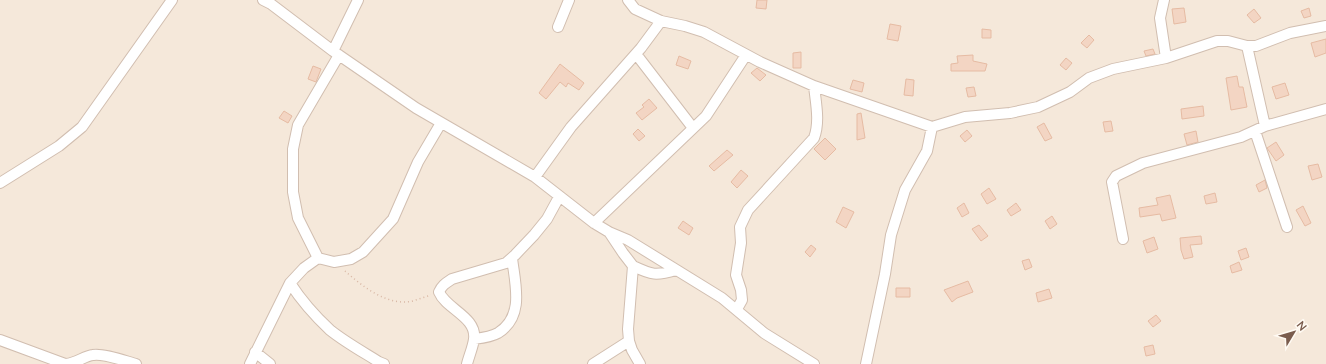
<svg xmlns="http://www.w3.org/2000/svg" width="1326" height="364" font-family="Lato,sans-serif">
  <rect width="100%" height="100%" fill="#fdf6ec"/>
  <path fill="#f5e8da" d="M0 0H1326V364H0Z"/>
  <path fill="#f3d5c3" stroke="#e6bba3" d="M757 0H767L766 9 756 8Z
    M1184 8 1186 22 1174 24 1172 9Z
    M1309 8 1311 16 1304 18 1301 11Z
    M1254 9 1261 18 1254 23 1247 15Z
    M890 24 901 26 898 41 887 39Z
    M982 29 991 30V38H982Z
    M1089 35 1094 40 1087 48 1081 43Z
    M1326 39V53L1315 57 1311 43Z
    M1153 49 1155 54 1146 56 1144 51Z
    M801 52V68H793V53Z
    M973 55V61L987 64 985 71H951V64L958 63 957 56Z
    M679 56 691 61 688 69 676 65Z
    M1066 58 1072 63 1066 70 1060 65Z
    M560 64 584 83 579 90 568 83 566 87 560 82 546 99 539 93Z
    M313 66 321 69 316 82 308 79Z
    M757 68 766 75 760 81 751 73Z
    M1237 76 1239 87H1243L1247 107 1231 110 1226 78Z
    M906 79 914 80 913 96 904 95Z
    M853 80 864 83 862 92 850 89Z
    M1285 83 1289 95 1276 99 1272 87Z
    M974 87 976 96 968 97 966 88Z
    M649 99 657 108 642 120 636 113 644 107 642 105Z
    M1203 106 1204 116 1182 119 1181 109Z
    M284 111 292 116 288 123 279 118Z
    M861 113 865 138 857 140V114Z
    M1111 121 1113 131 1105 132 1103 122Z
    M1044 123 1052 138 1045 141 1037 127Z
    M638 129 645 136 639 141 633 134Z
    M967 130 972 136 965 142 960 136Z
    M1196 131 1198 142 1187 145 1184 134Z
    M825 138 836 149 825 160 814 149Z
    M1276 142 1284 155 1276 161 1267 148Z
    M727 150 733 155 714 171 709 166Z
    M1318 164 1322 177 1312 180 1308 166Z
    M741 170 748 176 737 188 731 182Z
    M1265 180 1267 188 1259 192 1256 185Z
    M989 188 996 199 987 204 981 194Z
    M1215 193 1217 202 1206 204 1204 196Z
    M1170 195 1176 218 1162 221 1160 214 1140 217 1139 208 1158 205 1156 198Z
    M964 203 969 213 962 217 957 208Z
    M1016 203 1021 210 1011 216 1007 210Z
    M1303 206 1311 223 1305 226 1296 210Z
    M843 207 854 212 846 228 836 222Z
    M1052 216 1057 224 1050 229 1045 221Z
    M683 221 693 228 689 235 678 228Z
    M979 225 988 236 981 241 972 229Z
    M1201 236 1202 244 1190 245 1193 257 1184 259 1181 250 1180 238Z
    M1154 237 1158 249 1147 253 1143 241Z
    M811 245 816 249 810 257 805 252Z
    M1246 248 1249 257 1241 260 1238 251Z
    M1029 259 1032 267 1025 270 1022 261Z
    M1239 262 1242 270 1232 273 1230 266Z
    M968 281 973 292 957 298 952 302 944 290Z
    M896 288H910V297H896Z
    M1049 289 1052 298 1038 302 1036 293Z
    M1156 315 1161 321 1153 327 1148 321Z
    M1153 345 1155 354 1146 356 1144 347Z"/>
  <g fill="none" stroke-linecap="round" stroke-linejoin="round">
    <g stroke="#d1beb0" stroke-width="12">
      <path id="minor" d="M263 0 271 4 333 51 416 108 535 177 594 223 609 232 623 253 633 266 628 329 629 341 632 350 640 364
        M628 0 635 9 661 21 685 26 704 32 760 62 814 86 932 127 965 117 1010 113 1038 107 1070 92 1089 78 1113 69 1166 58 1217 41H1228L1247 46H1256L1290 33 1326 26
        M1164 0 1160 18 1166 58
        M558 27 569 0
        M1247 46 1265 126
        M333 51 358 0
        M636 54 693 128
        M1255 131 1287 227
        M535 177 571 127 641 48 661 21
        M0 183 59 146 82 127 172 0
        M594 223 706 116 746 55
        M609 232 628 240 722 298 764 333 814 364
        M1123 239 1112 182 1116 176 1143 163 1241 137 1265 126 1326 109
        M318 258 298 218 293 192V149L298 125 339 55
        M633 266C652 275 656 276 676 270
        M290 283C301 300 315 316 330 330 345 342 363 352 379 362L384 364
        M737 309 742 300 741 290 736 275 741 243 740 227 748 210 814 138C820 122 816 104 814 86
        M474 339C482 338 491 337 498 333 525 316 515 284 512 258
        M0 340 65 364
        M255 352 270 364
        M66 364C77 363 84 356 93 355 103 353 125 361 136 364
        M250 364 290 283 304 268 318 258 334 262 351 259 363 252 393 219 418 162 441 123
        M467 364C469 356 473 347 474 339 477 317 446 309 439 292 442 285 446 283 452 279L506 263 515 255 534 235 547 219 559 197
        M593 364 629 341
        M866 364 885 274 891 235 905 190 927 151 932 127"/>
    </g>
    <path stroke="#d9b8a5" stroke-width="1.5" stroke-dasharray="1 3" stroke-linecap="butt" d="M345 271C362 286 388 307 413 301 419 299 425 297 431 295"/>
    <use href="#minor" stroke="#fff" stroke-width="10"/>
  </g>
  <g transform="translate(1294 332) rotate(52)" stroke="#fffaf3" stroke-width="3" paint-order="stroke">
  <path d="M0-3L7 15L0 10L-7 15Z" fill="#7a5c4d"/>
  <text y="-6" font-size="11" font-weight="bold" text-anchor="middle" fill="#7a5c4d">N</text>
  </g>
</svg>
